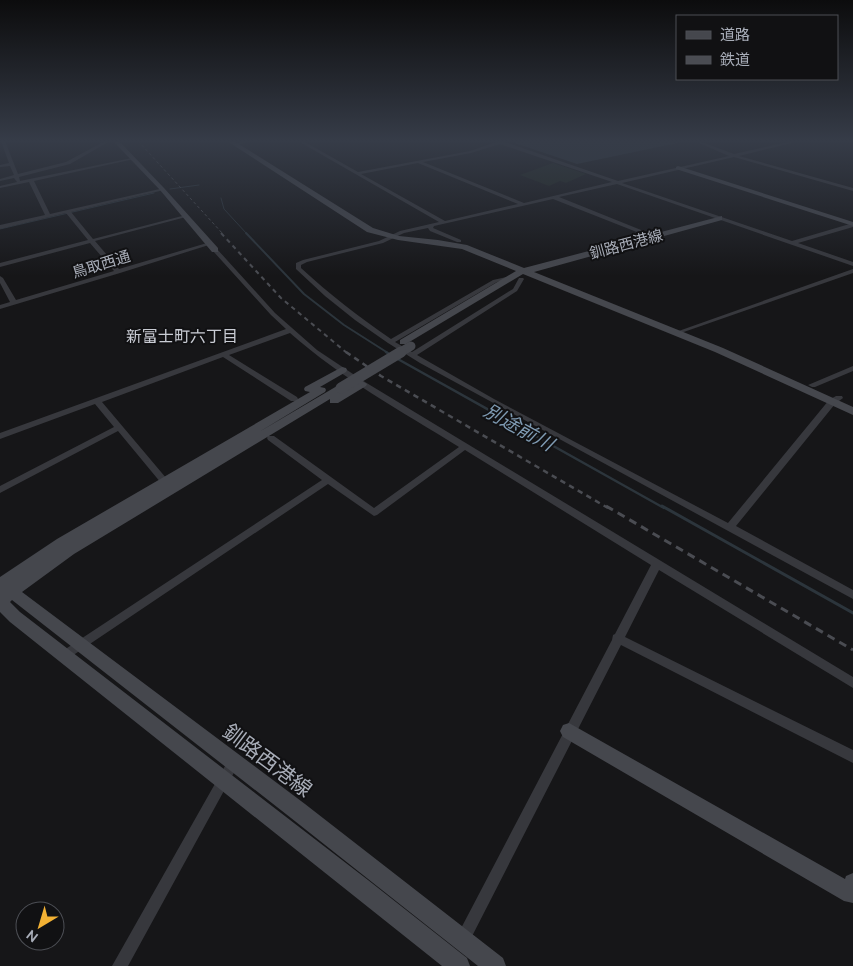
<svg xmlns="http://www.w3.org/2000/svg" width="853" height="966" font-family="Ubuntu,'Noto Sans JP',sans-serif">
  <rect width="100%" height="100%" fill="#161618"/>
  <path fill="#1e261f" d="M553 163 586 174 566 183 560 181 549 186 520 175Z"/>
  <path fill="#2c353c" d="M509 141H687L577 164Z"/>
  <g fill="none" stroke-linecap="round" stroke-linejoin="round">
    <path stroke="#2c353c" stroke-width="1" d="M170 189 199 185
      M221 198 224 209 247 234
      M0 229 154 193"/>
    <path stroke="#2c353c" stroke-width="2" d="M246 233 304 294 344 325 388 353"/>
    <path stroke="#2c353c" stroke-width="2.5" d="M386 352 389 354
      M396 358 664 508"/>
    <path stroke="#2c353c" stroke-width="3" d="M662 506 853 613"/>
    <path fill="#37383d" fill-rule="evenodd" d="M1 141H5L18 174 66 162 105 141H110L70 164 19 177 20 181 132 158 134 159 34 181 50 214 164 188V190L71 212 93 239 186 215V217L95 241 119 269 207 243 212 244 120 273 0 309V305L10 302 0 283V276L3 278 16 300 114 271 90 243 0 267V263L88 240 66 213 0 229V225L45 215 29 182 0 188V186L17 182 14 178 0 181V179L14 175 10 166 0 167V165L9 163Z
      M245 141H254L235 145 233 144Z
      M298 141H303L358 172 470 151 496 142 495 141H502L618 181 729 156 699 143V141L734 154 792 141H800L739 156 853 188V191L734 157 622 183 792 241 853 223V227L798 243 853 262V266L617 184 559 197 656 236V238H652L553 199 434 226 433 228 461 240V242H457L430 231 428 228 404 233 383 243 307 262 301 265V268C329 294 359 317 391 339L493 280 516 275V277L497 282 395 342 412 352 513 289 519 278H523L524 279 517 291 417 355 494 399 728 523 829 400 836 396H842L843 398 835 404 736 526 853 590V599L420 363 388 343 355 320 325 296 296 269V263L303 260 379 241 400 231 439 222ZM500 144 612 182 524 203 423 162 471 153ZM418 163 518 204 445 221 361 174Z
      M213 249H217L275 313 317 350 365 382 853 677V688L659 570 625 637 853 750V763L621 645 467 946 462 948 457 946 455 941 457 936 612 640 613 635 615 634 651 565 465 450 377 515 374 516 328 484 69 658 65 660 61 658 59 655 61 652 322 480 268 440 267 438 268 436H274L374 508 459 447C401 411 341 378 290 333L229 355 297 397 298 399 297 401H291L223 357 102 402 172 485 173 487 172 489H166L118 431 0 493V486L114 427 95 404 0 439V433L286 329 271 315 213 251Z
      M853 269V273L678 334H674L673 333Z
      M853 366V371L815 387H812L808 385Z
      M233 757 237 759 239 763 237 767 128 966H112L229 759Z"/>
    <path fill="#45474d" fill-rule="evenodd" d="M113 141H119L164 188 218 248V252H212L160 190Z
      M227 141H234L373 228 399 236 438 240 467 245 524 268 722 216V220L534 272 723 348 853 407V415L715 352 523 274 406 344H400V340L516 271 462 249 398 240 367 232Z
      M678 166 853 222V226L676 169V167Z
      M342 367 346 368 347 370 346 372 320 387 325 388 326 390 325 392 259 432 337 386H345V390L362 381 367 384 366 386 338 403H330V399L74 554 22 592 305 804 503 958 506 966H478L291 818 12 600 10 602 20 612 368 880 467 958 470 966H442L10 622 0 612V577L57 539 310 392 305 391 304 389 305 387Z
      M569 723 845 879 846 876 853 873V903L844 901 563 737 560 731 563 725Z"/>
    <path stroke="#4a4c52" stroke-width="1" stroke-dasharray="3 2.5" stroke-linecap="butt" d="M138 141 223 234"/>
    <path stroke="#4a4c52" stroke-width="2" stroke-dasharray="4.5 4" stroke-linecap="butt" d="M221 233 281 298 347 353"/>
    <path stroke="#4a4c52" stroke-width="2.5" stroke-dasharray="5.5 4.5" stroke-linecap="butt" d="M346 352 381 376 608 508"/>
    <path stroke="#4a4c52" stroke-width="3" stroke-dasharray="8 5.5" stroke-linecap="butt" d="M606 506 853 650"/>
    <path stroke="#45474d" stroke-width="9" d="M399 353 411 346"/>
    <path stroke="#45474d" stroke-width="11" d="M341 388 401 352"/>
  </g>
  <linearGradient id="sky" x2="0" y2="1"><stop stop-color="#0c0c0d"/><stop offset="0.51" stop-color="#363c48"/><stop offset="1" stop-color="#363c48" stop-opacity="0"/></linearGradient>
  <rect width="853" height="276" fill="url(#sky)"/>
  <g text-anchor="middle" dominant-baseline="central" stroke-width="4" stroke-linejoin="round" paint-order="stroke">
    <g font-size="15" fill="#a8adb8" stroke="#111113">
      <text transform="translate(626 244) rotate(-15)">釧路西港線</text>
      <text transform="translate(101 264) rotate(-17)">鳥取西通</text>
    </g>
    <g font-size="16" fill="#c9ccd4" stroke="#111113">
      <text x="182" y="336">新富士町六丁目</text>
    </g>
    <g font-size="19" font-style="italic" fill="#7f9bb3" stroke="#111113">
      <text transform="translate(519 427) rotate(29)">別途前川</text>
    </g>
    <g font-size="21" fill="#a8adb8" stroke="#111113">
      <text transform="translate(268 760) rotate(37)">釧路西港線</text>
    </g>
  </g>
  <rect x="676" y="15" width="162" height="65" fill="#111113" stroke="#4d4f55"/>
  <rect x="686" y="31" width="25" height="8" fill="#45474d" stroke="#4d4f55"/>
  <text x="720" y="40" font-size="15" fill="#a8adb8">道路</text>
  <rect x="686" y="56" width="25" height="8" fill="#4a4c52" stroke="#4d4f55"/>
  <text x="720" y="65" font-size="15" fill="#a8adb8">鉄道</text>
  <g transform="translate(40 926) rotate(218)"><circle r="24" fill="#111113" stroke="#4d4f55"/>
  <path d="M0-4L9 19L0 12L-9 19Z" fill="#f2b134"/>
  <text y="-8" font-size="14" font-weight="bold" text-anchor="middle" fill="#a8adb8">N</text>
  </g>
</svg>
